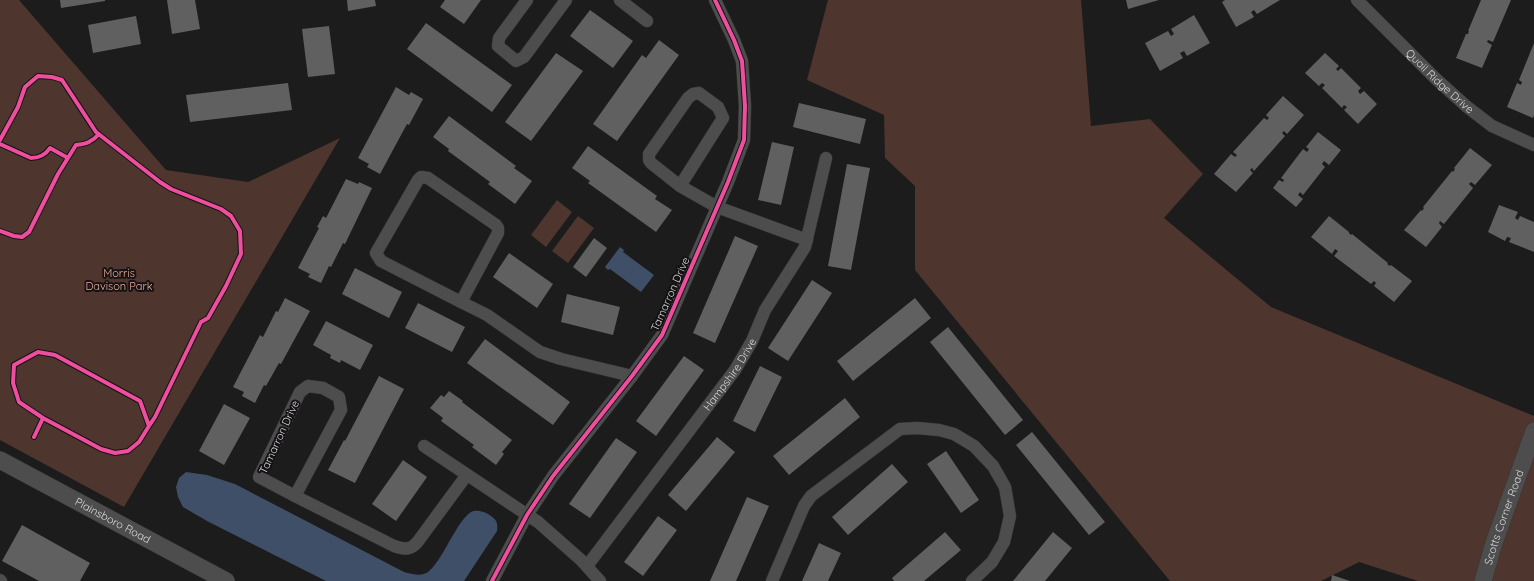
<svg xmlns="http://www.w3.org/2000/svg" width="1534" height="581" font-family="Quicksand,sans-serif">
  <rect width="100%" height="100%" fill="#1c1c1c"/>
  <path fill="#4e352e" d="M0 0H19L166 170 248 182 340 138 124 507 0 440Z
    M828 0H1081L1091 126 1150 119 1203 174 1164 218 1271 307 1534 416V581H1418L1359 562 1321 581H1170L915 270V186L885 158 884 115 807 80Z
    M557 200 572 212 546 247 531 235Z
    M578 216 594 228 568 263 552 251Z"/>
  <path fill="#3f4f68" d="M620 247 624 250 623 252 654 275 641 292 610 269 608 270 605 267Z
    M186 472 207 475 235 484 404 572C412 574 421 577 428 572 444 559 455 523 471 512 477 509 486 512 491 516 497 520 498 524 497 531L464 581H326L207 521 183 507 178 497 176 487 179 478Z"/>
  <path fill="#606060" d="M60 0H105V1L61 8Z
    M167 0H195L200 29 172 34Z
    M347 0H375L376 6 348 11Z
    M445 0H481L464 24 440 7Z
    M1126 0H1159L1128 9Z
    M1225 0H1280L1257 14 1254 10 1251 12 1254 17 1236 27 1222 2Z
    M1481 0H1511L1493 42 1488 40 1487 42 1492 45 1482 68 1456 58 1466 34H1468L1469 31H1468Z
    M590 10 633 41 613 68 570 36Z
    M1194 15 1210 43 1187 56 1184 51 1180 53 1183 58 1160 71 1145 43 1168 31 1171 36 1174 34 1171 29Z
    M136 16 141 44 93 53 88 25Z
    M426 23 512 85 492 112 407 49Z
    M329 26 335 74 308 77 302 29Z
    M659 40 679 55 617 141 593 124 642 55 646 58Z
    M1534 43V115L1533 118 1507 107 1517 83 1521 85 1522 82 1519 80Z
    M556 53 583 71 531 141 505 122Z
    M1325 53 1339 66 1336 69 1338 71 1341 68 1361 88 1358 91 1360 94 1364 91 1377 104 1358 124 1344 110 1347 107 1344 105 1342 108 1322 88 1325 85 1322 83 1319 86 1305 73Z
    M288 83 292 110 190 122 186 95Z
    M396 87 409 95 411 92 423 99 409 125 407 124 380 174 367 167 369 164 358 158Z
    M1283 96 1304 115 1287 134 1284 131 1282 133 1285 136 1254 171 1252 168 1250 170 1253 173 1236 192 1214 174 1231 154 1235 157 1237 155 1233 152 1264 118 1267 120 1269 118 1266 115Z
    M799 103 866 119 860 144 793 127Z
    M449 116 516 166 514 168 532 181 515 204 488 184 490 182 448 151 449 149 433 137Z
    M1318 132 1341 150 1329 165 1324 161 1322 164 1325 167 1303 195 1300 192 1298 195 1303 199 1296 207 1273 188 1279 180 1283 182 1284 180 1281 178 1303 149 1307 152 1309 149 1306 147Z
    M772 142 794 147 781 205 758 200Z
    M588 146 657 196 655 199 672 210 656 232 588 183 590 181 572 168Z
    M1470 148 1492 165 1475 185 1471 182 1469 184 1473 188 1444 224 1440 221 1439 223 1442 227 1426 247 1404 230 1421 210 1422 211 1424 208 1423 207 1452 171 1453 172 1455 169 1454 168Z
    M847 164 870 168 851 270 828 266Z
    M346 179 358 184 359 182 372 188 345 244 343 243 331 267 329 266 321 283 308 277 310 274 298 268 319 228 317 227 323 216 326 218Z
    M1499 205 1518 212 1515 218 1518 220 1520 216 1534 222V252L1509 242 1511 238 1507 237 1505 241 1488 232Z
    M1329 216 1349 232V233L1351 235 1352 234 1388 263 1387 264 1390 266 1391 265 1412 281 1394 302 1374 286 1376 283 1374 281 1371 284 1334 256 1338 251 1335 249 1332 254 1311 237Z
    M735 236 758 246 715 343 693 333Z
    M594 238 607 248 586 277 573 267Z
    M509 253 553 284 537 308 493 277Z
    M355 268 402 292 389 318 342 294Z
    M812 280 832 293 788 361 768 348Z
    M567 294 620 307 613 335 561 322Z
    M285 298 310 311 281 364 279 363 266 386 264 385 255 403 242 396 244 392 233 387 260 335 263 337 276 311 278 312Z
    M915 298 931 318 853 381 837 361Z
    M418 303 465 327 452 352 405 328Z
    M326 321 373 345 360 370 341 360 340 363 330 358 331 355 313 345Z
    M948 327 1023 420 1005 435 930 342Z
    M485 339 570 402 553 425 467 363Z
    M684 356 704 370 656 436 636 421Z
    M760 366 782 377 755 432 733 421Z
    M379 376 404 389 355 483 328 470 344 440 345 441Z
    M449 391 463 401 462 402 512 440 502 452 504 454 496 465 472 447 474 445 441 421 443 418 430 408 441 395 444 397Z
    M845 398 860 417 789 475 773 456Z
    M224 404 250 418 224 465 199 451Z
    M1032 432 1105 522 1089 535 1016 445Z
    M717 437 735 452 686 511 668 495Z
    M616 438 637 452 590 518 569 504Z
    M946 451 979 500 961 513 927 464Z
    M403 460 427 477 396 521 372 504Z
    M892 464 908 482 848 535 832 517Z
    M747 497 769 506 736 581H710Z
    M658 516 677 530 643 576 624 562Z
    M22 525 90 563 80 581H39L2 561Z
    M945 532 961 550 924 581H894L892 578Z
    M1053 532 1072 548 1045 581H1013Z
    M819 543 841 553 828 581H802Z
    M1332 575 1350 581H1331Z"/>
  <g fill="none" stroke-linecap="round" stroke-linejoin="round">
    <g stroke="#383838" stroke-width="13">
      <g id="street">
        <path d="M527 0 499 38 498 46 516 61 524 57 566 0"/>
        <path d="M620 0 647 21"/>
        <path id="s1" d="M1357 0 1435 78 1466 106 1492 126 1534 145"/>
        <path d="M421 177 428 178 496 225 498 228V233L461 302 381 261 376 253 418 180Z"/>
        <path d="M680 186 723 118 718 107 699 93 693 94 688 98 649 154V160L651 163 680 186 717 207 807 240"/>
        <path d="M461 302 487 315 540 352 561 359 632 376"/>
        <path d="M308 386 323 388 339 397 341 410 295 496 259 477 300 392Z"/>
        <path d="M424 446 538 522 581 560 600 581"/>
        <path d="M295 496 394 546C405 550 412 550 419 540L466 476"/>
        <path id="s2" d="M587 566 735 370 752 341 765 310 805 247 826 158"/>
        <path d="M0 580 1 581"/>
        <path d="M492 581 527 515 553 476 632 376 662 335 728 182 744 140 745 106 742 61 734 40 715 0"/>
        <path d="M772 581 804 506 811 496 900 429 917 428 939 430 954 434 974 446 993 466 1005 487 1010 516 1004 542 992 562 972 581"/>
      </g>
    </g>
    <g stroke="#383838" stroke-width="18">
      <g id="secondary">
        <path id="s3" d="M0 460 226 581"/>
        <path id="s4" d="M1483 581 1494 543 1534 431"/>
      </g>
    </g>
    <use href="#street" stroke="#4d4d4d" stroke-width="12"/>
    <use href="#secondary" stroke="#4d4d4d" stroke-width="17"/>
    <g stroke="#141214" stroke-width="6">
      <path id="cycleway" d="M0 140 18 107 25 87 38 76 52 77 62 80 96 132 160 182 171 189 221 209 231 216 240 231 241 254 226 286 208 318 201 322 155 417 149 426
        M0 144 31 158C39 158 46 154 50 148L68 158
        M0 231 14 236 22 237 29 232 58 174 76 145C86 144 92 142 99 134
        M34 437 43 418 101 449 115 453 128 451 139 442 149 426 140 401 55 355 38 352 14 365 13 383 19 402 43 418
        M492 581 527 515 553 476 632 376 662 335 728 182 744 140 745 106 742 61 734 40 715 0"/>
    </g>
    <use href="#cycleway" stroke="#ef4d9e" stroke-width="4"/>
  </g>
  <g text-anchor="middle" dominant-baseline="central" stroke-width="4" stroke-linejoin="round" paint-order="stroke">
    <g font-size="11" fill="#dad9da" stroke="#141214">
      <text stroke="none"><textPath href="#s1" startOffset="116">Quail Ridge Drive</textPath></text>
      <text transform="translate(670 294) rotate(-66)">Tamarron Drive</text>
      <text stroke="none"><textPath href="#s2" startOffset="239">Hampshire Drive</textPath></text>
      <text transform="translate(279 437) rotate(-65)">Tamarron Drive</text>
      <text stroke="none"><textPath href="#s4" startOffset="67">Scotts Corner Road</textPath></text>
      <text stroke="none"><textPath href="#s3" startOffset="128">Plainsboro Road</textPath></text>
    </g>
    <g font-size="11" fill="#edac98" stroke="#141214">
      <text x="119" y="273">Morris<tspan x="119" dy="13">Davison Park</tspan></text>
    </g>
  </g>
</svg>
